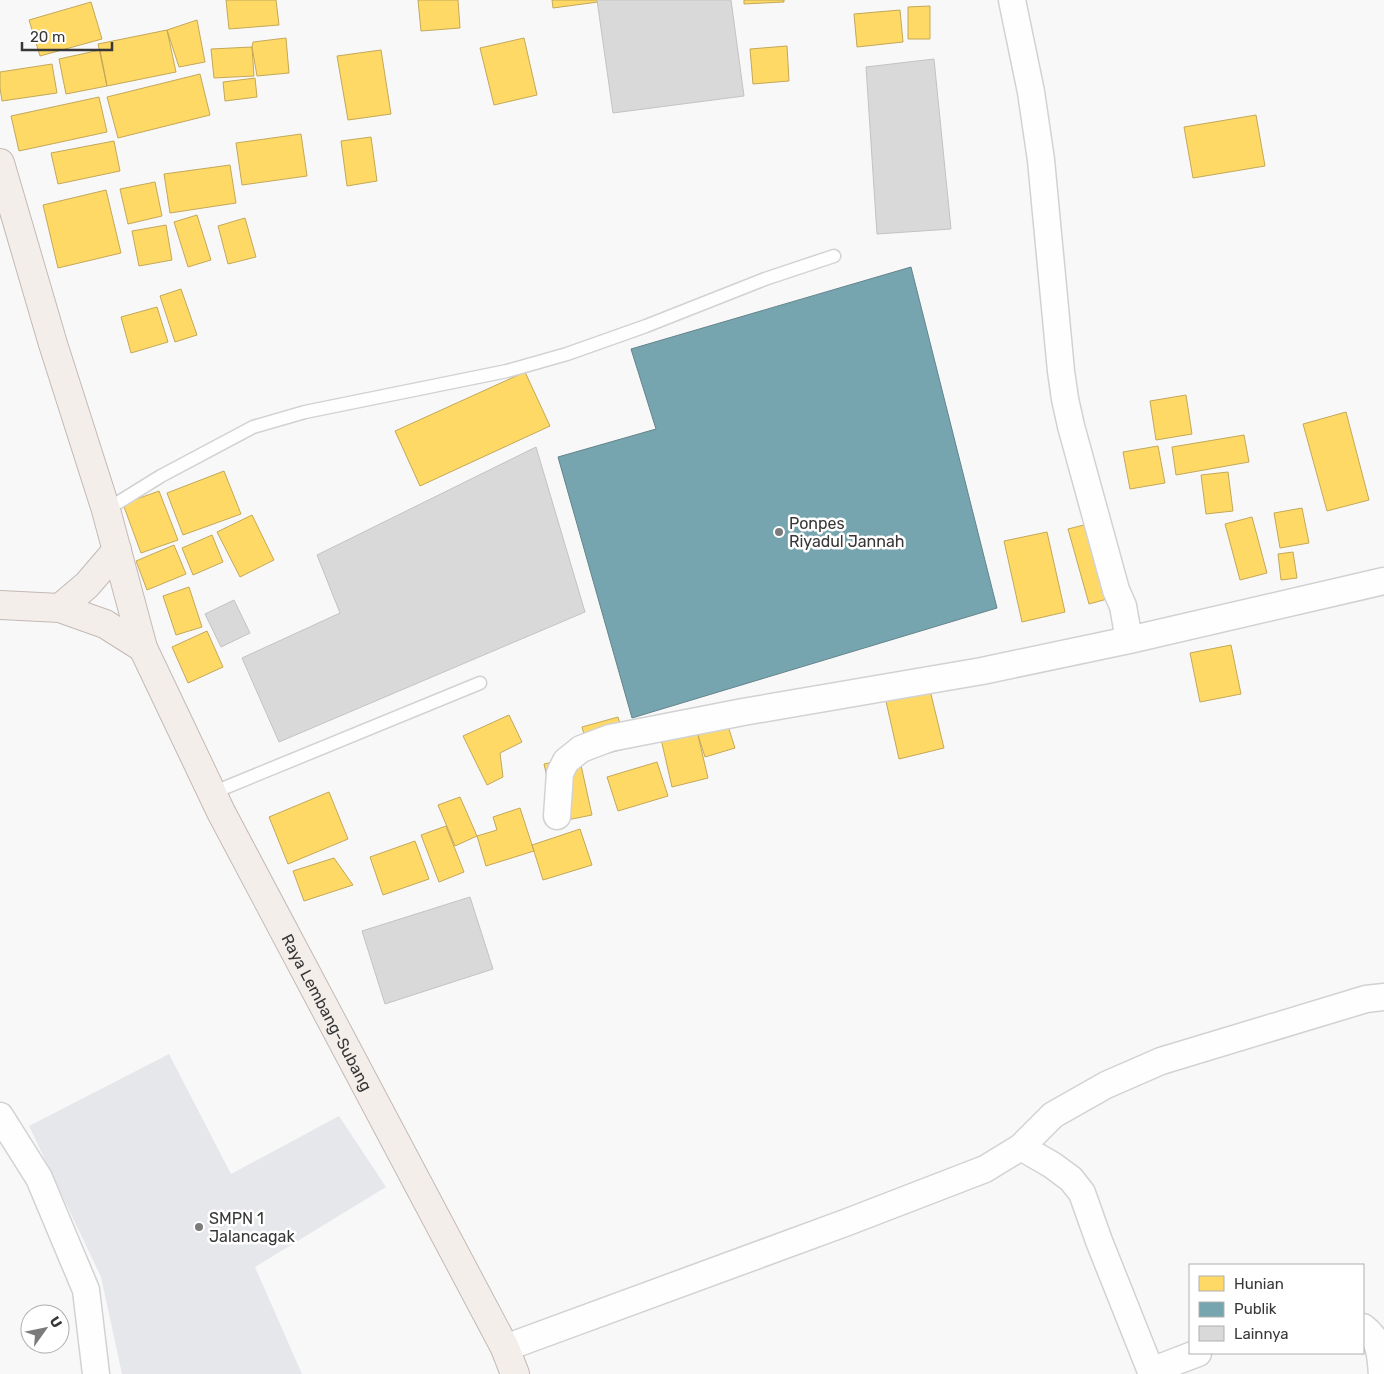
<svg xmlns="http://www.w3.org/2000/svg" width="1384" height="1374" font-family="Rubik,sans-serif">
  <rect width="100%" height="100%" fill="#f8f8f9"/>
  <path fill="#e5e7eb" d="M169 1054 231 1174 339 1116 386 1187 255 1267 302 1374H122L101 1277 29 1126Z"/>
  <path fill="#ffd966" stroke="#c3a858" d="M226 0H276L279 25 229 29Z
    M418 0H458L460 28 421 31Z
    M552 0H598V2L553 8Z
    M744 0H784V2L744 4Z
    M91 2 102 39 40 56 29 20Z
    M930 6V39H908V7Z
    M900 10 903 42 857 47 854 14Z
    M197 20 205 62 179 67 167 30Z
    M167 30 176 72 107 86 98 44Z
    M286 38 289 73 257 76 252 47 253 42Z
    M524 38 537 95 494 105 480 48Z
    M787 46 789 81 753 84 750 49Z
    M252 47 254 76 214 78 211 49Z
    M100 50 107 86 66 94 59 59Z
    M381 50 391 114 348 120 337 56Z
    M52 64 57 93 2 101 0 88V72Z
    M200 74 210 115 118 138 107 97Z
    M255 78 257 97 225 101 223 82Z
    M99 97 107 132 19 151 11 116Z
    M1256 115 1265 166 1193 178 1184 127Z
    M301 134 307 176 242 185 236 143Z
    M371 137 377 181 347 186 341 141Z
    M114 141 120 171 58 184 51 153Z
    M230 165 236 203 170 213 164 174Z
    M155 182 162 216 128 224 120 189Z
    M106 190 121 253 58 268 43 205Z
    M197 215 211 260 188 267 174 222Z
    M245 218 256 257 228 264 218 226Z
    M166 225 172 260 139 266 132 231Z
    M181 289 197 335 175 342 160 296Z
    M157 307 168 342 131 353 121 317Z
    M525 372 550 426 420 486 395 431Z
    M1186 395 1192 434 1156 440 1150 401Z
    M1346 412 1369 500 1327 511 1303 424Z
    M1244 435 1249 462 1176 475 1172 447Z
    M1158 446 1165 483 1130 489 1123 452Z
    M224 471 241 514 183 535 167 493Z
    M1228 472 1233 511 1206 514 1201 475Z
    M159 491 178 540 141 553 123 504Z
    M1302 508 1309 543 1280 548 1274 513Z
    M252 515 274 560 240 577 217 532Z
    M1252 517 1267 573 1240 580 1225 524Z
    M1108 519 1129 593 1089 604 1068 529Z
    M1047 532 1065 612 1022 622 1004 541Z
    M212 535 223 562 193 575 182 548Z
    M174 545 186 574 147 590 136 561Z
    M1293 552 1297 578 1281 580 1278 554Z
    M189 587 202 627 176 635 163 596Z
    M207 631 223 667 188 683 172 647Z
    M1231 645 1241 694 1200 702 1190 653Z
    M929 686 944 748 899 759 885 697Z
    M509 715 522 742 500 753 503 777 487 785 463 736Z
    M618 717 627 748 591 758 582 727Z
    M728 726 735 748 705 757 698 735Z
    M697 731 708 778 672 787 661 739Z
    M579 756 592 815 557 822 544 764Z
    M657 762 668 796 618 811 607 777Z
    M329 792 348 839 288 864 269 817Z
    M460 797 477 836 455 846 438 805Z
    M520 808 534 851 486 866 477 836 497 830 493 817Z
    M446 826 464 872 439 882 421 835Z
    M580 829 592 865 543 880 532 845Z
    M415 841 429 879 383 895 370 857Z
    M334 858 353 885 304 901 293 871Z"/>
  <path fill="#76a5af" stroke="#63848b" d="M911 267 997 608 632 718 558 457 656 429 631 349Z"/>
  <path fill="#d9d9da" stroke="#c3c3c4" d="M597 0H731L744 96 613 113Z
    M934 59 951 229 877 234 866 67Z
    M536 447 585 612 279 742 242 658 340 613 317 555Z
    M234 600 250 633 221 647 205 614Z
    M470 897 493 969 385 1004 362 931Z"/>
  <g fill="none" stroke-linecap="round" stroke-linejoin="round">
    <g stroke="#d2d2d2" stroke-width="15">
      <path id="lane" d="M106 510 161 476 253 427 305 412 507 371 567 354 646 326 765 279 834 256
        M212 793 480 683"/>
    </g>
    <g stroke="#d2d2d2" stroke-width="29">
      <path id="street" d="M1012 0 1031 92 1041 160 1061 371 1065 399 1071 426 1116 590 1123 606 1129 640 1384 581
        M557 816 560 773 566 761 581 749 610 738 743 712 982 671 1129 640
        M0 1116 39 1178 86 1290 96 1374
        M1021 1147 1052 1165 1071 1179 1082 1193 1099 1241 1152 1374
        M1363 1327C1381 1341 1380 1353 1382 1374
        M505 1348 845 1223 985 1169 1021 1147 1053 1115 1106 1085 1161 1061 1366 999 1384 997
        M1151 1371 1198 1353"/>
    </g>
    <g stroke="#c3b9b5" stroke-width="30">
      <g id="primary">
        <path id="s1" d="M0 163 53 344 106 510 143 648 221 812 505 1348 515 1374"/>
        <path d="M0 605 60 608 105 624 143 648"/>
        <path d="M60 608 87 585 117 550"/>
      </g>
    </g>
    <use href="#lane" stroke="#fefefe" stroke-width="12"/>
    <use href="#street" stroke="#fefefe" stroke-width="26"/>
    <use href="#primary" stroke="#f4eeeb" stroke-width="28"/>
  </g>
  <g fill="#7b7b7b" stroke="#fff" stroke-width="2">
    <circle cx="779" cy="532" r="5"/>
    <circle cx="199" cy="1227" r="5"/>
  </g>
  <g text-anchor="middle" dominant-baseline="central" stroke-width="5" stroke-linejoin="round" paint-order="stroke">
    <g font-size="16" fill="#373737" stroke="#fff" text-anchor="start">
      <text x="789" y="523">Ponpes<tspan x="789" dy="18">Riyadul Jannah</tspan></text>
      <text x="209" y="1218">SMPN 1<tspan x="209" dy="18">Jalancagak</tspan></text>
    </g>
    <g font-size="16" fill="#373737" stroke="#fff">
      <text stroke="none"><textPath href="#s1" startOffset="914">Raya Lembang-Subang</textPath></text>
    </g>
  </g>
  <rect x="1189" y="1264" width="175" height="90" fill="#ffffff" stroke="#afafaf"/>
  <rect x="1199" y="1276" width="25" height="15" fill="#ffd966" stroke="#afafaf"/>
  <text x="1234" y="1289" font-size="15" fill="#373737">Hunian</text>
  <rect x="1199" y="1302" width="25" height="15" fill="#76a5af" stroke="#afafaf"/>
  <text x="1234" y="1314" font-size="15" fill="#373737">Publik</text>
  <rect x="1199" y="1326" width="25" height="15" fill="#d9d9da" stroke="#afafaf"/>
  <text x="1234" y="1339" font-size="15" fill="#373737">Lainnya</text>
  <g transform="translate(45 1329) rotate(57)"><circle r="24" fill="#ffffff" stroke="#afafaf"/>
  <path d="M0-4L9 19L0 12L-9 19Z" fill="#7b7b7b"/>
  <text y="-8" font-size="14" font-weight="bold" text-anchor="middle" fill="#373737">U</text>
  </g>
  <path d="M22 42v8h90v-8" fill="none" stroke="#373737" stroke-width="2.5"/>
  <text x="30" y="42" font-size="15" fill="#373737" stroke="#ffffff" stroke-width="4" paint-order="stroke">20 m</text>
</svg>
